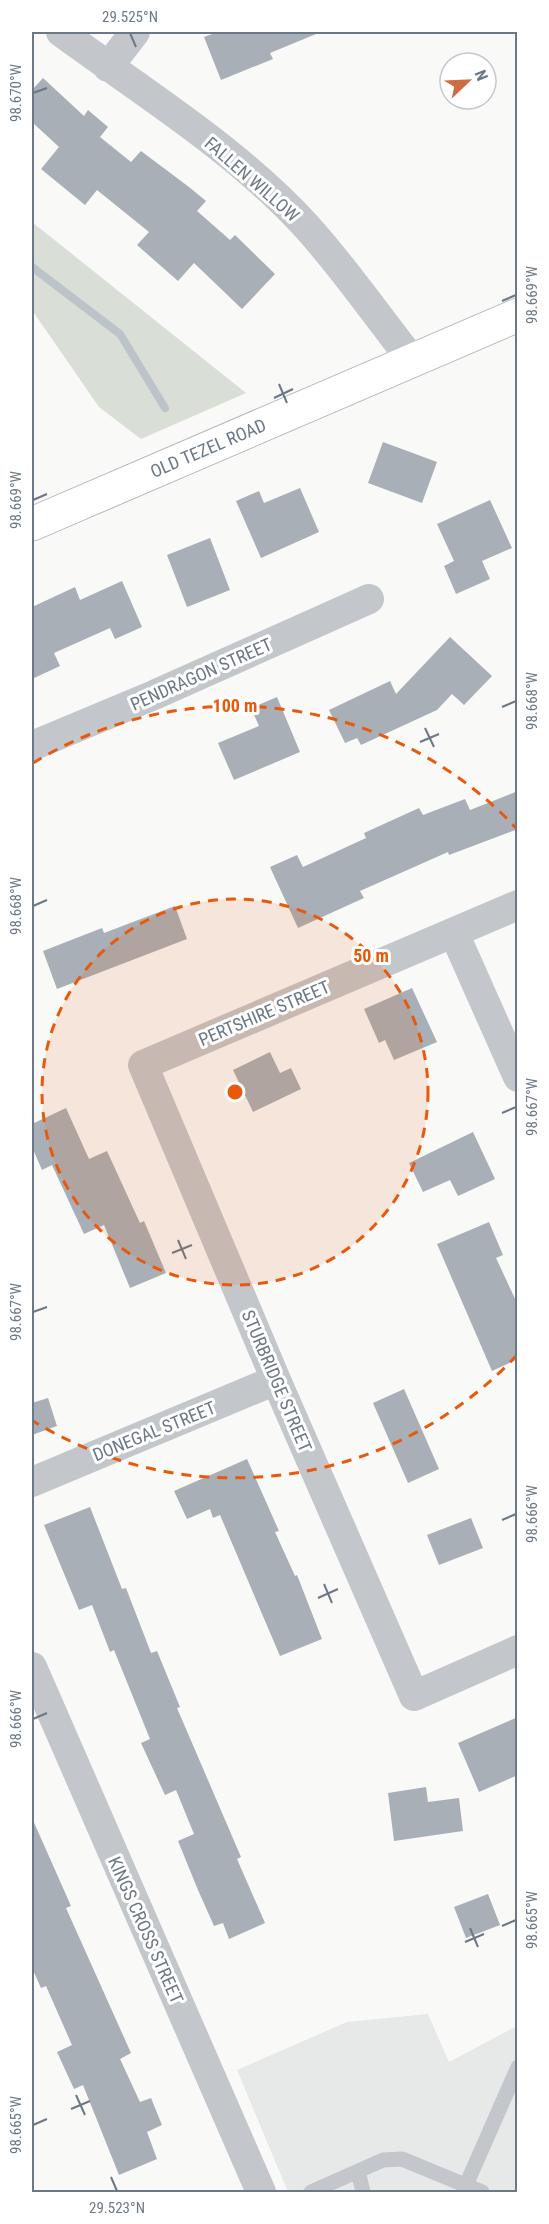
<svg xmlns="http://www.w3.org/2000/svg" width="549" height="2224" font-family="'Roboto Condensed',sans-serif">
  <rect width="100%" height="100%" fill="#f9f9f8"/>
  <path fill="#e7e8e8" d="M428 2014 449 2062 517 2026V2192H288L237 2070 347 2022Z"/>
  <path fill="#d9ded7" d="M32 222 246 393 141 439 99 407 32 310Z"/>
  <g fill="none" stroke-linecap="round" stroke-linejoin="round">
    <path stroke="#bcc4c9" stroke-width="8" d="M32 267 120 334 165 408"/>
  </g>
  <path fill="#a9afb6" d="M218 32H321L270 53 273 59 221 80 204 37Z
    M43 78 84 116 88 110 108 127 100 137 131 162 141 151 189 187 206 201 197 211 230 240 235 235 275 274 242 309 194 263 178 281 137 245 149 232 97 190 85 205 41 169 59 147 32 122V90Z
    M383 442 437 462 422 503 368 483Z
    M300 488 319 532 261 558 236 501 259 491 264 503Z
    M490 500 512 548 482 561 490 579 456 594 444 566 454 561 437 524Z
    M210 538 230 590 187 607 167 555Z
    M122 581 142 627 115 639 110 628 54 653 60 666 32 679V607L75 587 80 600Z
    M450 637 492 676 464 705 452 694 437 710 361 745 357 738 345 743 329 710 390 681 396 694Z
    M277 697 300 752 234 780 218 743 259 726 251 708Z
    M518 791V829L449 855 448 852 360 891 364 898 298 928 270 867 297 855 303 867 366 838 364 833 419 808 423 815 465 799 470 810Z
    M175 906 187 939 57 989 43 951 102 928 104 933Z
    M412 988 437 1042 394 1060 385 1040 379 1043 364 1009Z
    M270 1052 280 1073 291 1068 301 1089 253 1112 233 1070Z
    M66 1108 89 1159 107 1151 140 1223 144 1221 166 1273 130 1288 104 1225 84 1234 52 1165 42 1170 32 1147V1124Z
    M473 1132 495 1179 458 1196 450 1180 423 1192 409 1163Z
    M489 1222 503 1255 496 1258 518 1305V1359L492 1371 437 1244Z
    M404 1389 439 1469 408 1483 373 1403Z
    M48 1398 57 1426 32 1435V1403Z
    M247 1459 279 1531 275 1532 295 1576 297 1575 322 1639 280 1656 220 1515 213 1518 210 1509 187 1519 174 1491Z
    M90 1507 122 1589 126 1588 151 1653 157 1651 180 1707 177 1708 241 1857 237 1859 265 1923 229 1939 223 1923 214 1926 198 1890 178 1841 194 1834 176 1790 165 1795 141 1743 150 1739 114 1650 110 1652 92 1605 79 1610 44 1525Z
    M471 1518 483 1548 439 1565 427 1535Z
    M518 1717V1775L479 1792 458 1743Z
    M426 1787 428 1802 459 1798 463 1831 394 1841 388 1793Z
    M32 1818 71 1906 66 1908 131 2053 120 2059 140 2102 151 2098 162 2125 147 2132 157 2159 119 2175 83 2085 74 2089 57 2052 72 2045 46 1986 41 1988 32 1968Z
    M488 1894 500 1925 466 1938 454 1907Z"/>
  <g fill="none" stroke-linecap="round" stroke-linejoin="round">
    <g stroke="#b4b8bd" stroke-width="35">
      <path id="secondary" d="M32 524 518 315"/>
    </g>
    <path stroke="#c3c6ca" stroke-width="15" d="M358 2171 363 2192
      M311 2192 383 2160 402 2159 482 2192
      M463 2192 518 2067"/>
    <path stroke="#c3c6ca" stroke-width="30" d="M61 32C144 93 237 150 307 227 345 269 377 316 412 360
      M108 67 135 32
      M32 746 154 695 369 599
      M518 905 143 1065 276 1380 414 1696 518 1650
      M454 933 518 1077
      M32 1482 276 1380
      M32 1667 261 2192"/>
    <use href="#secondary" stroke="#fff" stroke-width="33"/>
  </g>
  <path fill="none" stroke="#6c7885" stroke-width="2" d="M130 33 136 47M33 93 47 88M502 301 516 295M279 384 287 403M274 398 293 389M33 500 47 494M502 707 516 701M425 728 434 747M420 742 439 734M33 906 47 900M502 1113 516 1107M178 1240 186 1259M172 1253 192 1245M33 1312 47 1307M502 1520 516 1514M324 1584 332 1603M318 1598 338 1589M33 1719 47 1713M502 1926 516 1920M470 1928 478 1947M465 1942 484 1934M76 2095 85 2115M71 2109 90 2101M33 2125 47 2119M111 2177 117 2191"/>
  <circle cx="235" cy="1092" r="193" fill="#e8590c" fill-opacity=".12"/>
  <g fill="none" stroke="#e8590c" stroke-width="3" stroke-dasharray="10 8">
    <circle cx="235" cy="1092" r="193"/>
    <path d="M517 1355A386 386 0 0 1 33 1421M33 763A386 386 0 0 1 517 829"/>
  </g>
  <g text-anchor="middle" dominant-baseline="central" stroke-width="6" stroke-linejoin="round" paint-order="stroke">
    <g font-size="18" fill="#6c7885" stroke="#fff">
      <text transform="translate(252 179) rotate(41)">FALLEN WILLOW</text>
      <text transform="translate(208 448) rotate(-23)">OLD TEZEL ROAD</text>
      <text transform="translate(201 674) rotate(-24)">PENDRAGON STREET</text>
      <text transform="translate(264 1013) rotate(-23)">PERTSHIRE STREET</text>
      <text transform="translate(277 1381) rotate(67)">STURBRIDGE STREET</text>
      <text transform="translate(154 1431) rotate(-22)">DONEGAL STREET</text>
      <text transform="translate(146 1930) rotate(66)">KINGS CROSS STREET</text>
    </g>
  </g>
  <circle cx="235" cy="1092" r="9" fill="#e8590c" stroke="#fff" stroke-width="3"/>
  <g font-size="18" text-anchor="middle" font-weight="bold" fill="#e8590c" stroke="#fff" stroke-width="6" stroke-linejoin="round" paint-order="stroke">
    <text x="235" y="712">100 m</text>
    <text x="371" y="962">50 m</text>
  </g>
  <rect width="549" height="2224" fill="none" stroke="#ffffff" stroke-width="66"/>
  <g transform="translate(468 81) rotate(67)"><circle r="28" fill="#ffffff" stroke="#c4c9ce" stroke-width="1.5"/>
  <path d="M0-4.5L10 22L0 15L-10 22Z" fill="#cf6c42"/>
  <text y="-9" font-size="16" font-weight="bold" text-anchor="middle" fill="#6c7885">N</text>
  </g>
  <rect x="33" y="33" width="483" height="2158" fill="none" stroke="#6c7885" stroke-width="2"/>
  <g font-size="15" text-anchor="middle" fill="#6c7885">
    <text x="130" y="22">29.525°N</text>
    <text transform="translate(16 93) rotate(-90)" y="5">98.670°W</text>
    <text transform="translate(532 295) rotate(-90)" y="5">98.669°W</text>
    <text transform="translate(16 500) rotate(-90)" y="5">98.669°W</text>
    <text transform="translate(532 701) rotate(-90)" y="5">98.668°W</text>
    <text transform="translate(16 906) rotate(-90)" y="5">98.668°W</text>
    <text transform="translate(532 1107) rotate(-90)" y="5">98.667°W</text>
    <text transform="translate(16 1312) rotate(-90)" y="5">98.667°W</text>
    <text transform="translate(532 1514) rotate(-90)" y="5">98.666°W</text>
    <text transform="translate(16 1719) rotate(-90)" y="5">98.666°W</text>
    <text transform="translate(532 1920) rotate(-90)" y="5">98.665°W</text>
    <text transform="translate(16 2125) rotate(-90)" y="5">98.665°W</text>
    <text x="117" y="2213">29.523°N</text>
  </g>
</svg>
